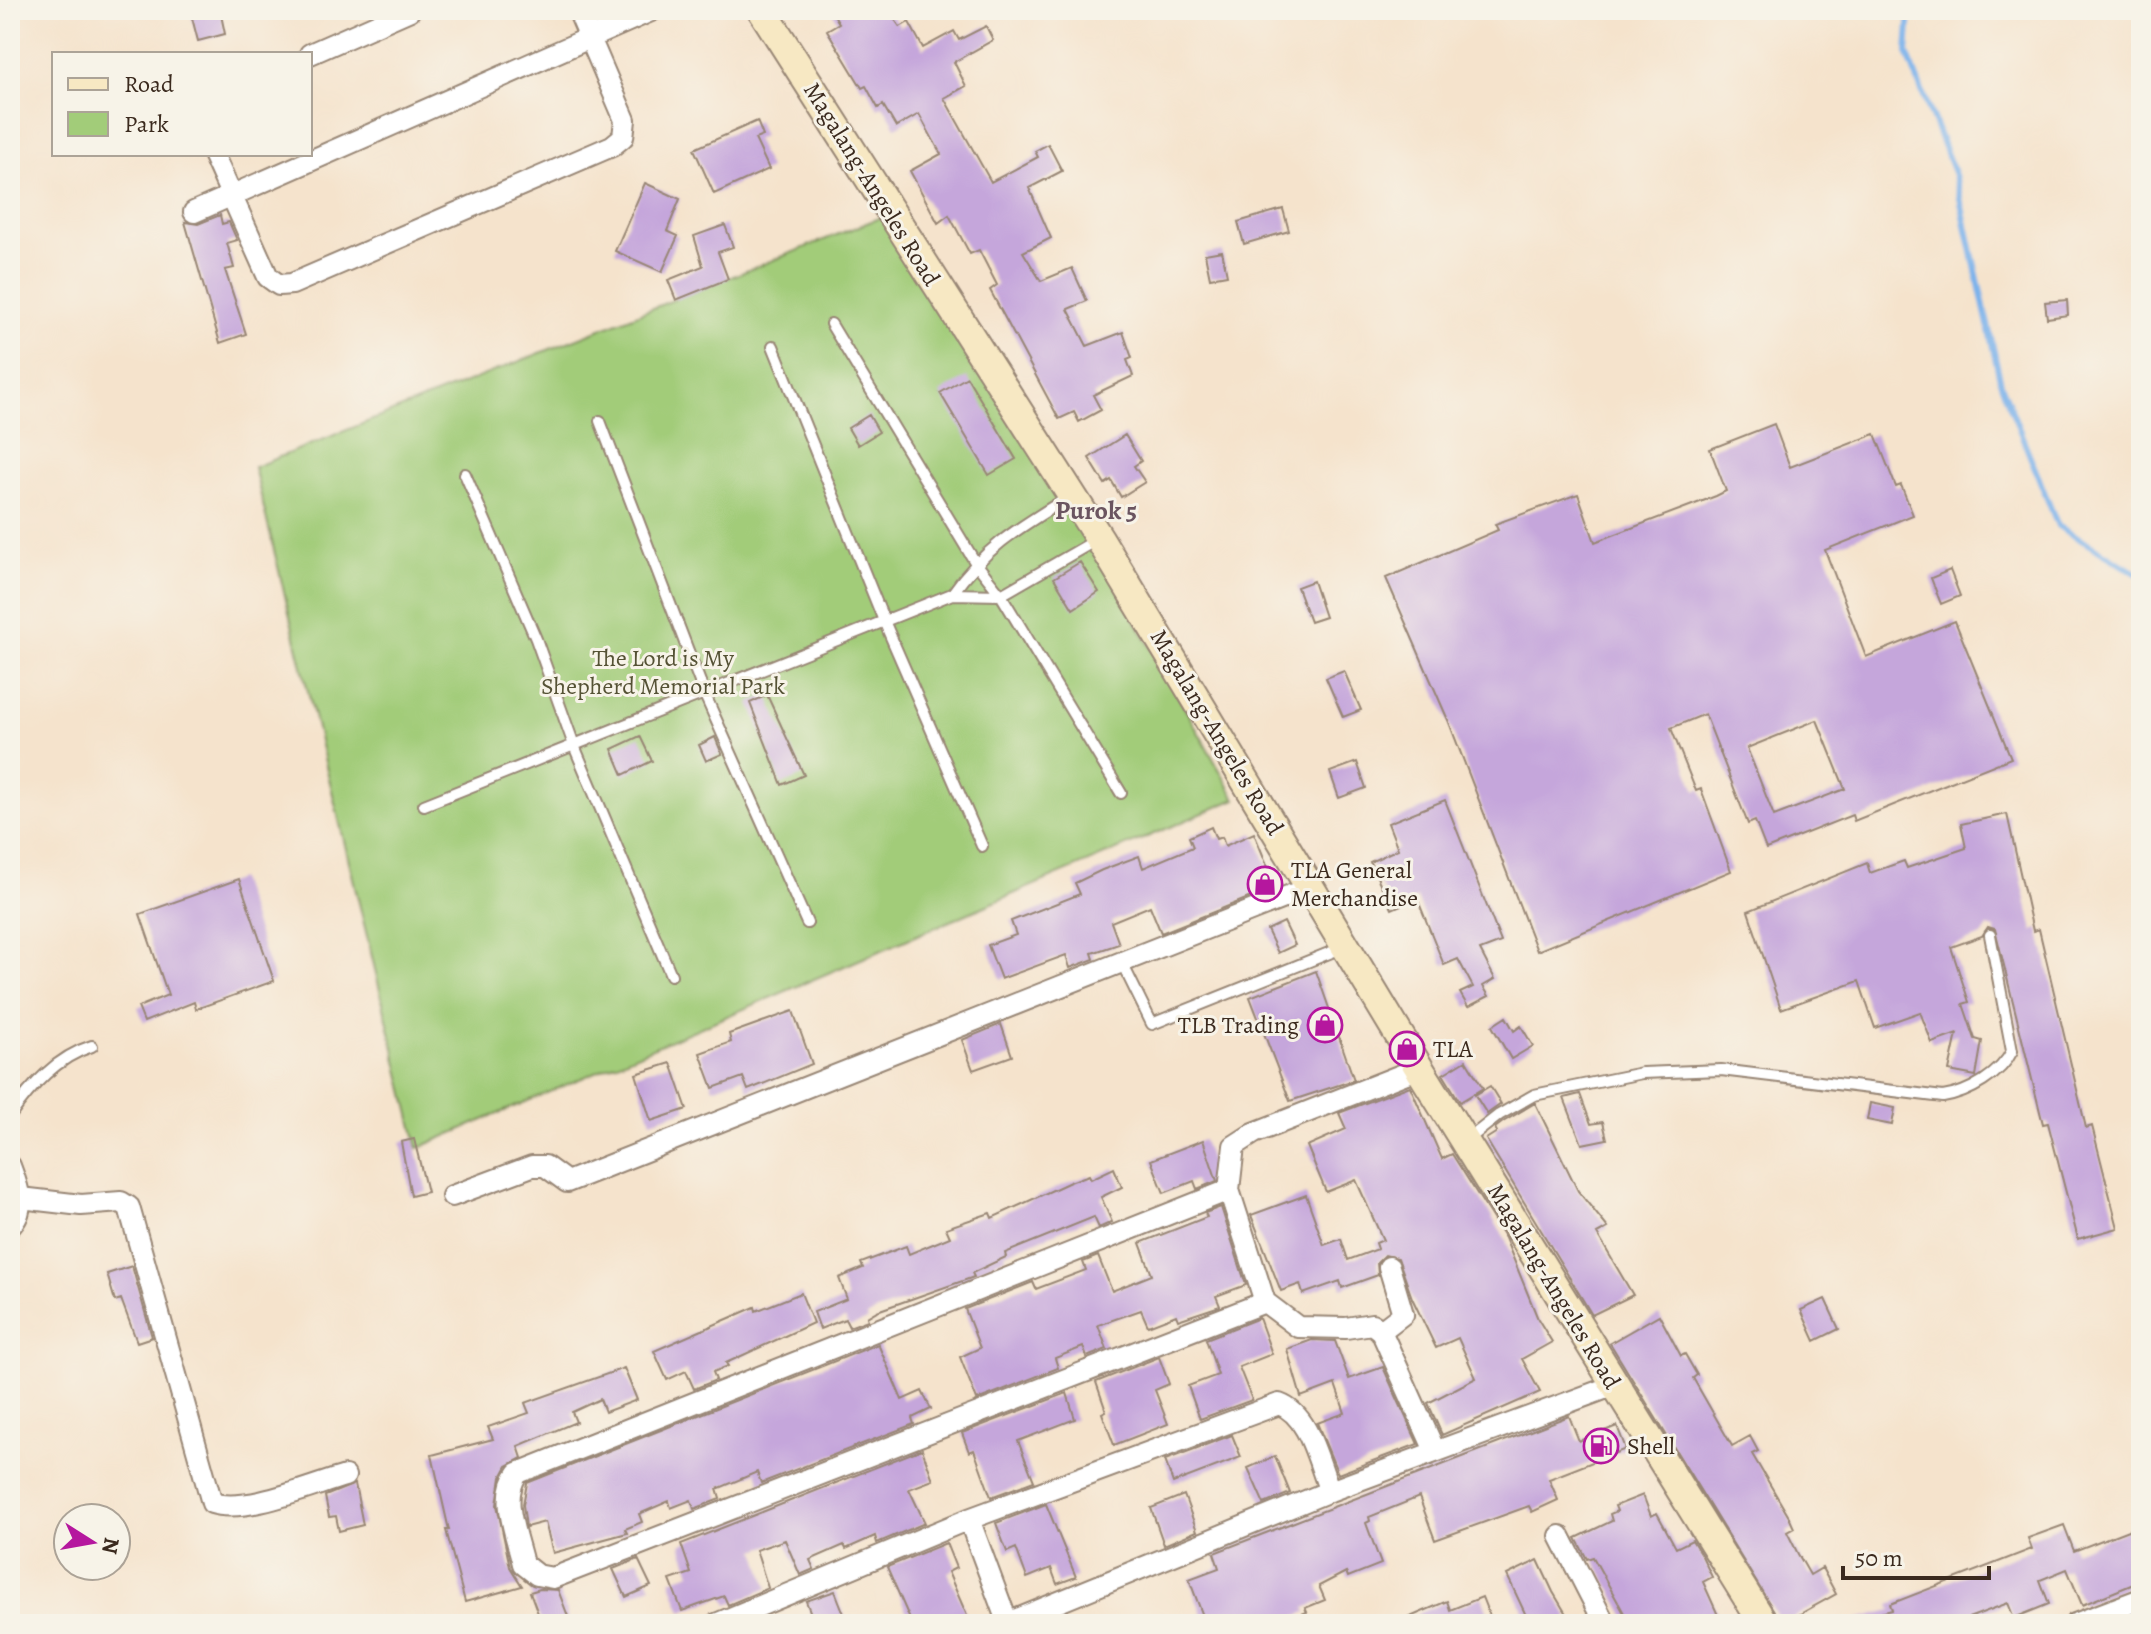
<svg xmlns="http://www.w3.org/2000/svg" width="2151" height="1634" font-family="Alegreya,serif">
  <rect width="100%" height="100%" fill="#f7f3e8"/>
  <filter id="ink" filterUnits="userSpaceOnUse"><feTurbulence type="fractalNoise" baseFrequency=".0125" numOctaves="2"/><feDisplacementMap in="SourceGraphic" scale="16" xChannelSelector="R" yChannelSelector="G"/><feConvolveMatrix kernelMatrix="1 2 1 2 8 2 1 2 1" color-interpolation-filters="sRGB"/></filter>
  <filter id="wash" filterUnits="userSpaceOnUse"><feTurbulence type="fractalNoise" baseFrequency=".006" numOctaves="4" result="noise"/><feDisplacementMap in="SourceGraphic" scale="32" xChannelSelector="R" yChannelSelector="G"/><feGaussianBlur stdDeviation="1.8" result="paint"/><feColorMatrix in="noise" values="0 0 0 0 0 0 0 0 0 0 0 0 0 0 0 0 0 1.4 0 .05"/><feComposite in="paint" operator="in"/></filter>
  <g filter="url(#wash)">
    <rect width="100%" height="100%" fill="#f5e3cc"/>
    <path fill="#a2cc79" stroke="#6e7b4c" stroke-width="2" d="M884 216 1062 490 1236 799 418 1148 254 467Z"/>
    <g fill="none" stroke-linecap="round" stroke-linejoin="round">
      <path stroke="#7cb2eb" stroke-width="6" d="M1910 10 1907 53 1955 175 2001 384 2058 526 2141 576"/>
    </g>
    <g id="blocks">
      <path fill="#c5a6db" fill-rule="evenodd" d="M190 10H220L225 34 198 41Z
        M831 10H888L900 27 909 22 923 48 954 31 959 40 986 26 993 40 954 62 966 86 944 98 991 182 1038 157 1035 151 1048 144 1062 171 1029 188 1051 238 1023 252 1041 281 1072 268 1087 301 1068 309 1087 346 1123 332 1132 358 1127 360 1133 376 1093 395 1101 410 1079 422 1074 412 1059 419 990 290 997 285 979 250 970 254 949 215 938 223 910 171 941 154 919 114 896 127 883 105 878 108 866 86 862 88 827 30 839 23Z
        M757 121 763 136 755 139 769 169 714 194 694 149Z
        M645 183 680 199 667 231 678 236 662 272 615 251Z
        M1283 209 1289 231 1244 244 1238 222Z
        M220 215 222 224 229 222 237 240 227 243 234 268 225 270 246 334 220 343 185 222 198 224Z
        M725 225 733 247 718 252 728 279 676 300 668 280 703 266 694 236Z
        M1222 251 1227 275 1210 278 1205 254Z
        M2067 300 2068 315 2047 318 2045 302Z
        M967 377 1016 459 989 475 940 393Z
        M869 415 879 432 858 445 848 428Z
        M1774 424 1790 467 1875 434 1896 487 1901 485 1913 515 1825 550 1866 657 1955 621 2011 758 1854 821 1852 815 1766 849 1755 821 1748 824 1705 714 1671 728 1696 791 1701 789 1731 871 1537 951 1448 720 1386 578 1498 530 1495 524 1578 494 1595 542 1716 496 1726 491 1710 449ZM1817 720 1845 789 1774 816 1747 748Z
        M1125 435 1141 461 1134 466 1145 482 1121 497 1111 480 1105 484 1089 458Z
        M1080 562 1099 592 1073 609 1054 578Z
        M1950 570 1960 596 1941 604 1931 578Z
        M1313 581 1325 617 1310 622 1297 587Z
        M1344 671 1361 710 1343 717 1326 678Z
        M767 695 804 775 782 785 750 703Z
        M640 736 652 761 623 775 612 749Z
        M715 737 722 754 706 761 699 745Z
        M1357 762 1366 788 1339 798 1330 772Z
        M1445 800 1501 942 1480 950 1495 979 1483 986 1489 996 1468 1007 1460 993 1473 987 1458 959 1444 965 1417 898 1392 909 1370 862 1398 849 1388 823Z
        M2007 814 2033 931 2039 929 2086 1128 2092 1126 2118 1228 2078 1239 2048 1123 2043 1124 1995 929 1988 927 1982 936 1951 947 1969 1002 1963 1004 1975 1039 1982 1041 1976 1076 1949 1071 1957 1034 1932 1043 1920 1012 1875 1028 1859 981 1781 1009 1748 911 1867 863 1870 873 1904 861 1907 868 1966 848 1961 824Z
        M1211 827 1216 839 1222 837 1225 846 1254 833 1276 887 1161 933 1150 906 1111 922 1119 944 1092 953 1094 959 1070 968 1066 955 1001 979 988 945 1016 935 1011 921 1080 894 1075 883 1102 870 1139 856 1143 868 1193 847 1189 837Z
        M239 879 274 981 196 1009 194 1002 144 1022 138 1007 168 995 140 914Z
        M1284 922 1295 945 1278 953 1267 930Z
        M1316 971 1354 1080 1290 1101 1250 997Z
        M793 1011 812 1064 748 1090 743 1077 713 1088 700 1053 731 1042 729 1034Z
        M1506 1017 1514 1031 1521 1026 1533 1046 1511 1059 1492 1026Z
        M1001 1024 1012 1056 973 1070 962 1040Z
        M1466 1060 1483 1088 1460 1102 1443 1074Z
        M671 1063 687 1109 651 1121 636 1074Z
        M1410 1086 1442 1159 1452 1154 1505 1238 1538 1319 1552 1342 1522 1359 1540 1392 1442 1435 1428 1403 1476 1378 1458 1338 1436 1348 1412 1298 1398 1258 1385 1255 1377 1263 1378 1275 1342 1288 1340 1281 1303 1294 1300 1284 1281 1291 1251 1215 1306 1195 1324 1245 1341 1239 1348 1260 1378 1249 1376 1243 1383 1240 1356 1180 1326 1192 1307 1146 1346 1129 1339 1113Z
        M1490 1086 1501 1104 1487 1114 1475 1095Z
        M1580 1094 1591 1124 1603 1122 1607 1139 1582 1144 1564 1098Z
        M1535 1103 1578 1191 1608 1228 1597 1234 1633 1295 1592 1315 1486 1139 1497 1132 1495 1128 1503 1122Z
        M1870 1103 1895 1108 1892 1125 1867 1120Z
        M414 1139 427 1192 411 1196 401 1142Z
        M1203 1140 1217 1181 1197 1189 1194 1181 1164 1193 1151 1160Z
        M1114 1168 1122 1187 1101 1197 1112 1222 1099 1228 1094 1217 1005 1253 1006 1257 972 1273 974 1277 877 1311 867 1317 868 1320 849 1327 845 1319 820 1329 814 1312 847 1299 839 1278 863 1268 861 1263 906 1246 909 1254 950 1237 946 1228 990 1213 992 1218 1070 1182 1089 1175 1091 1179Z
        M1221 1207 1246 1285 1216 1296 1220 1306 1178 1320 1176 1315 1148 1326 1141 1310 1098 1325 1107 1349 1087 1357 1083 1347 1055 1358 1058 1368 977 1400 960 1357 980 1348 965 1309 1033 1282 1036 1289 1086 1270 1083 1262 1098 1256 1112 1291 1152 1275 1140 1243 1207 1217 1205 1213Z
        M132 1266 152 1337 137 1342 121 1299 115 1301 107 1274Z
        M801 1293 813 1323 726 1363 728 1366 713 1372 716 1380 694 1389 686 1371 667 1380 654 1351 755 1307 756 1311Z
        M1825 1299 1839 1329 1815 1341 1801 1310Z
        M1659 1315 1681 1356 1685 1354 1697 1375 1693 1378 1732 1446 1750 1436 1758 1451 1752 1454 1789 1517 1794 1528 1787 1532 1798 1554 1810 1575 1822 1568 1836 1594 1782 1624 1610 1343Z
        M1259 1318 1272 1354 1239 1367 1252 1400 1200 1419 1188 1386 1218 1375 1206 1339Z
        M1312 1340 1335 1341 1349 1379 1383 1367 1418 1444 1338 1474 1317 1423 1345 1413 1335 1384 1301 1397 1287 1349Z
        M878 1344 902 1400 922 1391 931 1409 912 1418 914 1424 761 1483 757 1472 717 1489 720 1499 694 1509 691 1500 671 1508 669 1501 639 1514 642 1522 625 1529 627 1533 553 1553 545 1522 526 1527 523 1505 527 1483Z
        M1159 1357 1169 1384 1155 1390 1168 1424 1114 1445 1102 1413 1106 1411 1096 1382Z
        M624 1368 637 1400 605 1412 600 1399 572 1412 576 1422 518 1446 522 1458 507 1466 501 1477 497 1505 510 1567 522 1586 465 1602 446 1530H449L432 1455 493 1439 488 1427 529 1413 525 1403Z
        M1067 1393 1075 1419 1018 1441 1034 1481 991 1497 974 1450 969 1452 962 1433Z
        M1569 1416 1579 1441 1617 1426 1626 1449 1549 1479 1558 1500 1532 1512 1529 1506 1435 1540 1419 1497 1369 1517 1370 1521 1366 1523 1381 1564 1348 1577 1346 1572 1319 1586 1325 1600 1305 1608 1307 1612 1276 1624H1206L1189 1579 1219 1568 1214 1553Z
        M1232 1435 1241 1457 1173 1483 1165 1460Z
        M922 1449 933 1480 909 1489 925 1523 877 1543 875 1536 846 1549 844 1545 810 1560 814 1569 800 1575 785 1540 756 1550 768 1588 728 1605 724 1596 682 1611 670 1580 691 1573 681 1544Z
        M1275 1456 1290 1493 1264 1504 1248 1468Z
        M355 1484 363 1525 339 1531 336 1516 329 1517 325 1496Z
        M1184 1495 1197 1531 1164 1545 1151 1508Z
        M1643 1495 1651 1516 1657 1513 1676 1548 1692 1540 1702 1556 1712 1577 1703 1582 1722 1624H1630L1593 1557 1587 1559 1576 1538 1612 1521 1610 1514 1617 1511 1615 1506Z
        M1046 1504 1076 1577 1057 1584 1051 1568 1027 1578 1016 1548 1007 1552 996 1523Z
        M2064 1525 2074 1551 2141 1525V1581L2082 1605 2067 1569 2040 1580 2049 1604 2014 1618 2008 1603 1963 1620 1965 1624H1858L1857 1619 1892 1610 1890 1604 2032 1549 2028 1538Z
        M946 1543 956 1568 948 1572 968 1618 953 1624H912L887 1567Z
        M638 1559 651 1586 626 1597 613 1569Z
        M1538 1560 1553 1592 1572 1624H1530L1507 1575Z
        M540 1589 558 1590 569 1619 542 1624 530 1592Z
        M835 1591 848 1624H815L806 1601Z
        M1482 1597 1491 1620 1483 1624H1394L1447 1601 1450 1610Z"/>
    </g>
  </g>
  <g filter="url(#ink)">
    <use href="#blocks" fill-opacity="0" stroke="#988675" stroke-width="2"/>
    <g fill="none" stroke-linecap="round" stroke-linejoin="round">
      <g stroke="#988675" stroke-width="14">
        <path id="service" d="M831 324 975 562 1001 595 1121 793
          M773 346 884 621 982 846
          M600 421 705 695 807 923
          M465 474 536 639 575 748 671 975
          M952 594C985 547 1020 527 1069 497
          M424 805 952 594 1001 595 1098 539
          M1122 963 1152 1024 1344 947
          M10 1116C31 1086 57 1057 92 1046
          M1466 1141 1499 1115 1534 1095 1642 1073 1721 1070 1943 1097C1969 1093 2001 1074 2012 1051L1990 935"/>
      </g>
      <g stroke="#988675" stroke-width="24">
        <path id="minor" d="M310 54 410 10
          M213 154 268 277 279 285 292 284 612 146 623 137 625 120 578 10
          M194 212 653 10
          M1419 1068 1254 1133 1234 1146 1229 1190 1265 1302 1298 1327 1346 1328 1372 1324 1381 1331 1435 1451
          M10 1166C17 1185 28 1209 10 1226
          M1229 1190 518 1473C499 1498 517 1536 523 1564L537 1575 553 1578 1265 1302
          M452 1196 532 1166H545L567 1182 1311 887
          M21 1198 81 1205 121 1202 129 1207 212 1503C246 1514 310 1486 345 1476
          M1381 1331 1403 1314 1389 1267
          M969 1519 1008 1624
          M1560 1536 1605 1624
          M716 1624 969 1519 1279 1404C1310 1415 1318 1463 1330 1491
          M1005 1624 1330 1491 1615 1385
          M2075 1624 2141 1599"/>
      </g>
      <g stroke="#988675" stroke-width="32">
        <path id="secondary" d="M762 10 1099 538 1419 1068 1764 1624"/>
      </g>
      <use href="#service" stroke="#fff" stroke-width="10"/>
      <use href="#minor" stroke="#fff" stroke-width="20"/>
      <use href="#secondary" stroke="#f7e8c3" stroke-width="28"/>
    </g>
  </g>
  <defs>
    <g id="shop-ring" transform="scale(1.8)"><circle r="9.5" fill="#f7f3e8" stroke="#b5179e" stroke-width="1.5"/><path d="M-5-2.5h2.3a2.7 3.5 0 0 1 5.4 0H5L5.5 6h-11ZM-1.5-2.5h3a1.5 2.3 0 0 0-3 0Z" fill="#b5179e"/></g>
    <g id="fuel-ring" transform="scale(1.8)"><circle r="9.5" fill="#f7f3e8" stroke="#b5179e" stroke-width="1.5"/><path d="M-5.5-6h7V0h2V4h1.3V-2.5L3-4.5l.8-.8L6-3V5H2.5V1h-1V6h-7ZM-4.2-4.7v3.2H.2V-4.7Z" fill="#b5179e"/></g>
  </defs>
  <g fill-rule="evenodd">
    <use href="#shop-ring" x="1265" y="884"/>
    <use href="#shop-ring" x="1325" y="1025"/>
    <use href="#shop-ring" x="1407" y="1049"/>
    <use href="#fuel-ring" x="1601" y="1446"/>
  </g>
  <g text-anchor="middle" dominant-baseline="central" stroke-width="6" stroke-linejoin="round" paint-order="stroke">
    <g font-size="24" fill="#3b2a1e" stroke="#f7f3e8">
      <text transform="translate(872 184) rotate(58)">Magalang-Angeles Road</text>
      <text transform="translate(1217 732) rotate(59)">Magalang-Angeles Road</text>
      <text transform="translate(1554 1286) rotate(59)">Magalang-Angeles Road</text>
    </g>
    <g font-size="24" fill="#555235" stroke="#f7f3e8">
      <text x="663" y="658">The Lord is My<tspan x="663" dy="28">Shepherd Memorial Park</tspan></text>
    </g>
    <g font-size="24" fill="#3b2a1e" stroke="#f7f3e8" text-anchor="start">
      <text x="1291" y="870">TLA General<tspan x="1291" dy="28">Merchandise</tspan></text>
      <text x="1299" y="1025" text-anchor="end">TLB Trading</text>
      <text x="1433" y="1049">TLA</text>
      <text x="1627" y="1446">Shell</text>
    </g>
    <g font-size="26" font-weight="bold" fill="#6b5560" stroke="#f7f3e8">
      <text x="1096" y="510">Purok 5</text>
    </g>
  </g>
  <rect width="2151" height="1634" fill="none" stroke="#f7f3e8" stroke-width="40"/>
  <rect x="52" y="52" width="260" height="104" fill="#f7f3e8" stroke="#aca397" stroke-width="2"/>
  <rect x="68" y="78" width="40" height="12" fill="#f7e8c3" stroke="#aca397" stroke-width="2"/>
  <text x="124" y="92" font-size="24" fill="#3b2a1e">Road</text>
  <rect x="68" y="112" width="40" height="24" fill="#a2cc79" stroke="#aca397" stroke-width="2"/>
  <text x="124" y="132" font-size="24" fill="#3b2a1e">Park</text>
  <g transform="translate(92 1542) rotate(101)"><circle r="38" fill="#f7f3e8" stroke="#aca397" stroke-width="2"/>
  <path d="M0-6L14 30L0 20L-14 30Z" fill="#b5179e"/>
  <text y="-12" font-size="22" font-weight="bold" text-anchor="middle" fill="#3b2a1e">N</text>
  </g>
  <path d="M1843 1566v12h146v-12" fill="none" stroke="#3b2a1e" stroke-width="4"/>
  <text x="1855" y="1566" font-size="24" fill="#3b2a1e" stroke="#f7f3e8" stroke-width="6" paint-order="stroke">50 m</text>
</svg>
